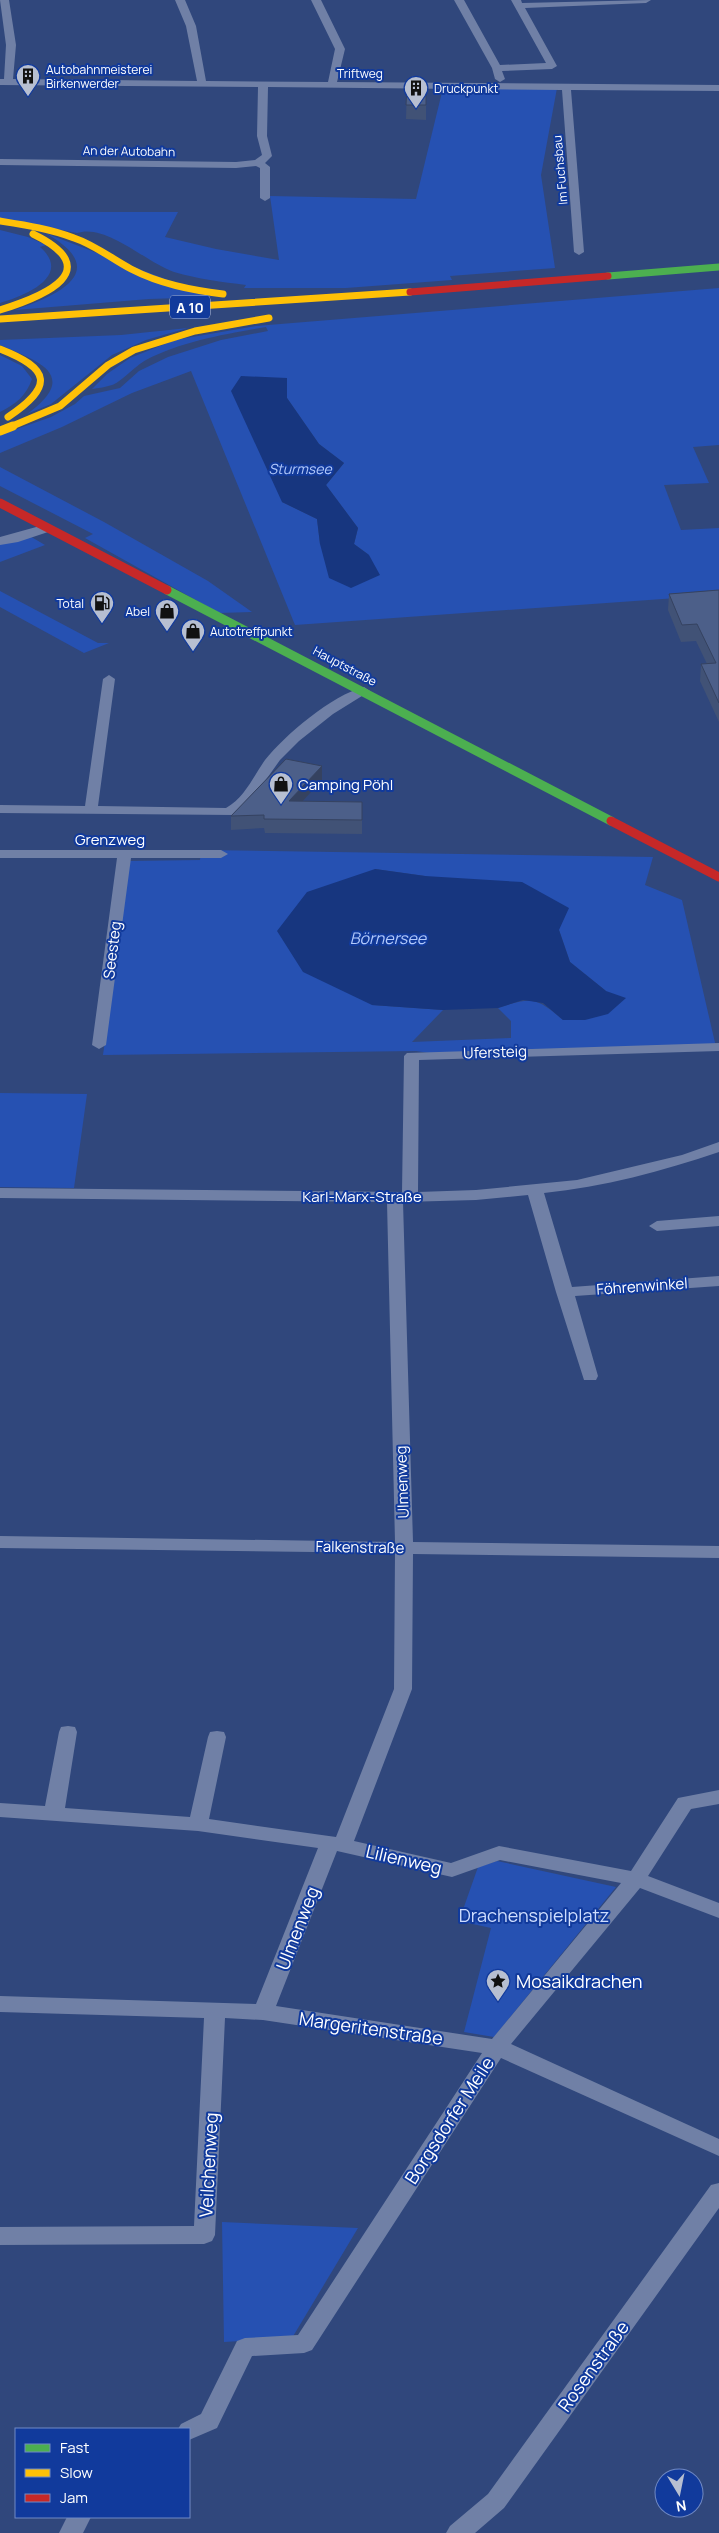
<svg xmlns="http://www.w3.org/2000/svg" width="719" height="2533" font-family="Manrope,sans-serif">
  <rect width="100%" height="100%" fill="#30477c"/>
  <path fill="#2651b2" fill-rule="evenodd" d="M443 88H557L541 175 555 268 450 276 452 280 346 288H244L246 285C222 282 198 279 174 272 147 263 106 223 77 233L0 218V212H178L165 237 216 249 279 260 270 196 416 199Z
    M0 230 28 237 46 245 40 247C73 276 25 296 0 303Z
    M45 233 212 297 149 299 15 310C60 295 112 270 45 233Z
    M719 288V445L693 447 709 483 664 485 681 530 719 528V595L295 625 191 371 132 393 62 427 0 453V435L51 417 75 404 84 396 120 388 139 371 168 357 221 340 268 331 266 327C226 334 182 341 146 360 135 366 120 383 112 385 106 387 99 388 92 389L107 374 130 358 175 340 256 326ZM287 378V398L319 444 344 463 326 485 358 528 354 544 369 555 320 544 317 519 282 502Z
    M188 328 146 340 112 355 51 404 27 414C81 375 38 361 0 345V340L121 335Z
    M0 355 22 366 32 379C26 396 16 404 0 412Z
    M0 467 104 522 208 581 252 612 219 613 85 538 93 534 0 486Z
    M28 535 45 545 0 562V541Z
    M0 591 98 643H109L84 653 0 607Z
    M201 850 653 857 645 885 682 900 716 1047 436 1054 416 1051 103 1055 130 861 200 860ZM375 869 425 876 559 930 570 962 606 991 563 1020C536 997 532 997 498 1008L511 1021V1038L412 1042 443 1010 372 1005Z
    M0 1093 87 1094 74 1188 0 1187Z
    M497 1861 616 1887 494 2037 464 2032 491 1928 459 1921 478 1867Z
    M222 2222 358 2228 292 2338 224 2342Z"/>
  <path fill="#17367f" d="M241 376 287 378V398L319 444 344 463 326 485 358 528 354 544 369 555 380 575 351 588 329 578 320 544 317 519 282 502 231 391Z
    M375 869 425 876 522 882 569 908 559 930 570 962 606 991 626 998 608 1014 585 1020H563L543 1003 523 1000 498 1008 443 1010 372 1005 303 972 277 931 307 892Z"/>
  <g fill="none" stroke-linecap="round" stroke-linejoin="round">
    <path fill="#7080a6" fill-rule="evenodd" d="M0 0H9L16 45 13 79 197 81 186 26 175 0H185L196 26 206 81 328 82 335 49 311 0H321L345 49 337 82 719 85V91L571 90 584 252 579 255 574 252 562 90 268 87 267 136 272 156 265 163 270 167V198L265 201 260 198V168L256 166 236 168 0 165V159L236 162 255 160 262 155 257 136 258 87 0 85V79H4L6 45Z
      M454 0H464L500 65 546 63 511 0H521L522 3 651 0 646 3 525 8 557 66 552 69 502 71 505 79 500 82 495 79 492 68Z
      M47 524 53 528 51 531 18 542 0 545V537Z
      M109 675 115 679 98 806 226 808C245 797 253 777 265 760 285 735 332 695 364 687L370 691 333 714 299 741 280 760 248 805 234 815 0 813V805L85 806 103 679Z
      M0 850H221L228 854 221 858H131L106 1045 99 1049 92 1045 117 858H0Z
      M719 1043V1051L419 1060 418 1192 476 1190 577 1180 682 1155 719 1142V1152C663 1171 603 1187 544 1193L572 1287 719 1276V1286L575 1296 598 1376 596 1380H584L556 1292 528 1195 476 1200 403 1202 413 1542 719 1546V1558L413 1554 412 1689 354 1841 451 1863 499 1846 631 1871 678 1798 719 1790V1804L691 1809 648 1876 719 1903V1918L640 1888 511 2044 719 2139V2156L501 2058 312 2350 304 2353 252 2356 217 2428 189 2440V2429H178L181 2424 201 2414 237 2341 245 2338 298 2335 482 2053 263 2020 225 2018 215 2235 212 2241 204 2244 0 2245V2227L194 2226 204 2018 0 2012V1996L256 2004 318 1848 198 1831 0 1817V1803L45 1806 59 1732 61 1727 68 1726 75 1727 77 1732 65 1808 190 1817 208 1737 210 1732 217 1731 224 1732 226 1737 209 1819 336 1837 394 1689 395 1553 0 1548V1536L395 1542 387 1202 0 1198V1188L402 1192 404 1056 407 1053ZM337 1851 452 1877 500 1860 621 1883 492 2039 276 2006Z
      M719 1216V1226L657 1231 649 1226 657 1221Z
      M719 2183V2208L504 2508 475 2533H446L450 2526 488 2494 711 2185Z
      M67 2517H91L83 2533H59Z"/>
    <path stroke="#4caf50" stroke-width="7" d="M608 276 719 267"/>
    <path stroke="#4caf50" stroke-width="9" d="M167 590 611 821"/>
    <path stroke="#ffc107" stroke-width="7" d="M0 221C25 225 51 229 74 238 95 245 112 259 131 269 160 284 191 290 223 294
      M0 310C45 296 107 270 33 234
      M0 319 410 292
      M0 349C51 369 54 386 8 417
      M10 427 60 406 108 365 134 350 195 331 269 318"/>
    <path stroke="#ffc107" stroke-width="9" d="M0 431 13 426"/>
    <path stroke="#c62828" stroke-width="7" d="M410 292 608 276"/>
    <path stroke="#c62828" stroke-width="9" d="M0 503 167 590
      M611 821 719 877"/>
  </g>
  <path fill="#415276" d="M407 85H426V120L406 119Z
    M719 590V722L700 681 701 664H707L696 641 681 642 668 610 669 594Z
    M322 766V780L302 801 362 802V834L265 833 264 828 231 830V816Z"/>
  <path fill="#354260" d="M322 766V780L290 815 289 801Z"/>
  <path fill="#4c5f89" stroke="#354260" d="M407 85H426V105H406Z
    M719 590V703L701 664 716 663 697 624 682 625 669 594Z
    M286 759 322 766 289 801 362 802V820L264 819V815L231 816Z"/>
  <defs>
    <g id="building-pin" transform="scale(1.25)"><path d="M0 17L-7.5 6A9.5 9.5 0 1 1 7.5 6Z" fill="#b7bfd1" stroke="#113a9c"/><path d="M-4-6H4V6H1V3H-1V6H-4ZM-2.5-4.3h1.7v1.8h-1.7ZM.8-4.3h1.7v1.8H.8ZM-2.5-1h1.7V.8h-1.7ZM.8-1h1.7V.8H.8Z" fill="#111"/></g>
    <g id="fuel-pin" transform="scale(1.25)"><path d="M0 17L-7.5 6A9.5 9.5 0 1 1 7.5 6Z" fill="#b7bfd1" stroke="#113a9c"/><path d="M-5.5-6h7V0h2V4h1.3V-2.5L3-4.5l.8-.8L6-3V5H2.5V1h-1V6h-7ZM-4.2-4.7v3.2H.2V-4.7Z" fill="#111"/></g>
    <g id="shop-pin" transform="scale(1.25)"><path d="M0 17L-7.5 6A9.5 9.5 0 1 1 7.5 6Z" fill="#b7bfd1" stroke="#113a9c"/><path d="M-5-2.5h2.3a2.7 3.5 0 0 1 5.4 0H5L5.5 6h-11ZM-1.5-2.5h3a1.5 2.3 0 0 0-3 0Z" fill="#111"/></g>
    <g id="sight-pin" transform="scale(1.25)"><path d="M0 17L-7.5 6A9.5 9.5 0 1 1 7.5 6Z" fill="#b7bfd1" stroke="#113a9c"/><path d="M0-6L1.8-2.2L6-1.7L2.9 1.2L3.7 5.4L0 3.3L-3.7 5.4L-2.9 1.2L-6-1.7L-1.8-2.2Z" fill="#111"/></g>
  </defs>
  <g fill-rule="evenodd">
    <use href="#building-pin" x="28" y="76"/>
    <use href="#building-pin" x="416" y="88"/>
    <use href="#fuel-pin" x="102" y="603"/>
    <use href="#shop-pin" x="167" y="611"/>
    <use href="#shop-pin" x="193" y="631"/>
    <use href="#shop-pin" x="281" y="784"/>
    <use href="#sight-pin" x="498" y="1981"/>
  </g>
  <g text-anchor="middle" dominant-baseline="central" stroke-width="4" stroke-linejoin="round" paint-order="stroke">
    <g font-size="12" fill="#fff" stroke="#113a9c" text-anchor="start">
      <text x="46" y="69">Autobahnmeisterei<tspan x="46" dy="14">Birkenwerder</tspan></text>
      <text x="434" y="88">Druckpunkt</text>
      <text x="84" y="603" text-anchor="end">Total</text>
      <text x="150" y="611" text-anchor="end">Abel</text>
      <text x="210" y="631">Autotreffpunkt</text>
    </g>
    <g font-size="12" fill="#fff" stroke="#113a9c">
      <text x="360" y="73">Triftweg</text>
      <text transform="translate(129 151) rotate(1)">An der Autobahn</text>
      <text transform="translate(560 170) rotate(-95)">Im Fuchsbau</text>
      <text transform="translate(345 666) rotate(28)">Hauptstraße</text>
    </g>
    <rect fill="#113a9c" stroke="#b8c4e1" stroke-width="1" x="170" y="295.5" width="40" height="23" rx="4"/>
    <g font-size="14" font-weight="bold" fill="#fff">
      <text x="190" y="307">A 10</text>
    </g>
    <g font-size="14" font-style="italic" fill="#b2c9fb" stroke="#113a9c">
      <text x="300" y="468">Sturmsee</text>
    </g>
    <g font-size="15" fill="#fff" stroke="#113a9c" text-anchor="start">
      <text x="298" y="784">Camping Pöhl</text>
    </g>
    <g font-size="15" fill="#fff" stroke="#113a9c">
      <text x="110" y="839">Grenzweg</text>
      <text transform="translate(112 950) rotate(-83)">Seesteg</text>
      <text transform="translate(495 1052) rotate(-2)">Ufersteig</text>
      <text x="362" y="1196">Karl-Marx-Straße</text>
      <text transform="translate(642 1286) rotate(-4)">Föhrenwinkel</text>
      <text transform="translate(402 1482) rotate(-92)">Ulmenweg</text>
      <text transform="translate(360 1547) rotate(1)">Falkenstraße</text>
    </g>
    <g font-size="16" font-style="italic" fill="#b2c9fb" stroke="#113a9c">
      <text x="388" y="938">Börnersee</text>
    </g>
    <g font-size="18" fill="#fff" stroke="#113a9c">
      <text transform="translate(404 1859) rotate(13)">Lilienweg</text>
      <text transform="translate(297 1928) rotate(-69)">Ulmenweg</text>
      <text transform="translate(371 2028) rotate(8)">Margeritenstraße</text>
      <text transform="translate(449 2120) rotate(-57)">Borgsdorfer Meile</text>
      <text transform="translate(208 2165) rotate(-87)">Veilchenweg</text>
      <text transform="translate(593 2366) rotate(-54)">Rosenstraße</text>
    </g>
    <g font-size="18" fill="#ceddfe" stroke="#113a9c">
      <text x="534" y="1915">Drachenspielplatz</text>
    </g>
    <g font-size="18" fill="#fff" stroke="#113a9c" text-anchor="start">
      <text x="516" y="1981">Mosaikdrachen</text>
    </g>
  </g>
  <rect x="15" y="2428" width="175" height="90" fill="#113a9c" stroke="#7089c4"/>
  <rect x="25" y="2444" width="25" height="8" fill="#4caf50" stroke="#7089c4"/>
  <text x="60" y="2453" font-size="15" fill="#ffffff">Fast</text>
  <rect x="25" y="2469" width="25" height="8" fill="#ffc107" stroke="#7089c4"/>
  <text x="60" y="2478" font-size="15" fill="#ffffff">Slow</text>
  <rect x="25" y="2494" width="25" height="8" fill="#c62828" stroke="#7089c4"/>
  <text x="60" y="2503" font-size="15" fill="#ffffff">Jam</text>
  <g transform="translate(679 2493) rotate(170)"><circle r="24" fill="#113a9c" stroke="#7089c4"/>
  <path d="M0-4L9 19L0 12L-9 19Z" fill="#b7bfd1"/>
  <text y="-8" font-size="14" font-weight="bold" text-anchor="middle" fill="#ffffff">N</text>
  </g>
</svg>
